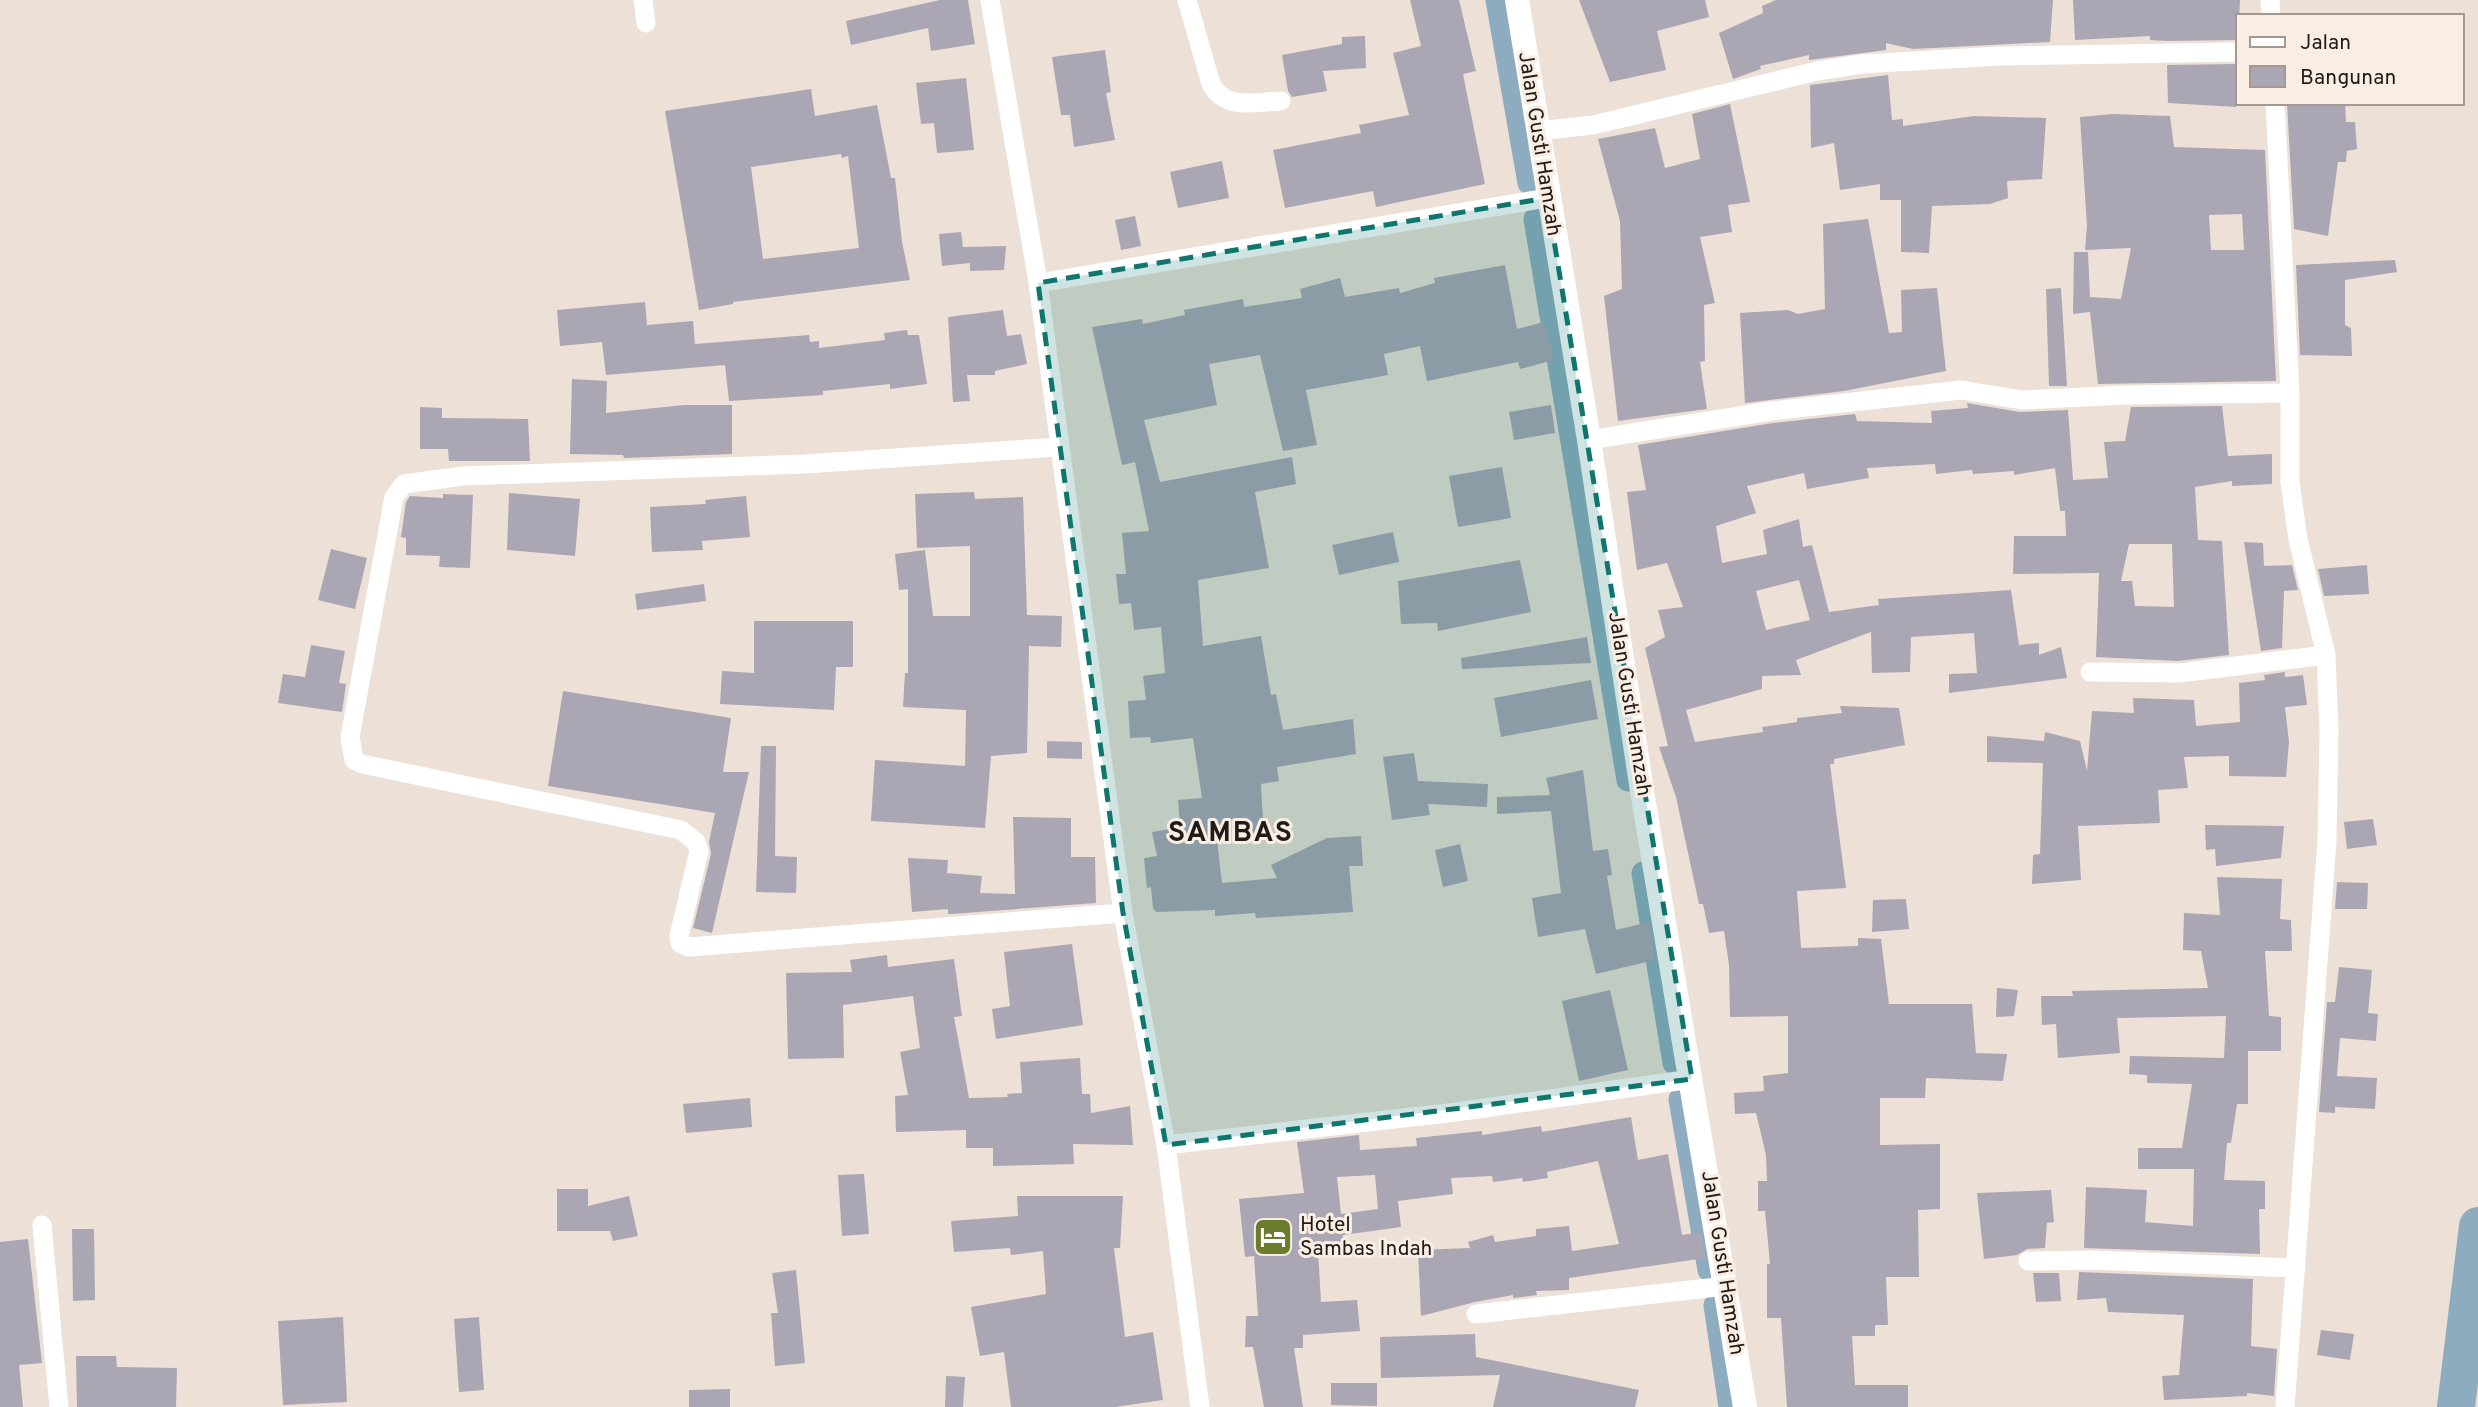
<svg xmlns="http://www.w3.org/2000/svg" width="2478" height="1407" font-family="Overpass,sans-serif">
  <rect width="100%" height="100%" fill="#ede0d6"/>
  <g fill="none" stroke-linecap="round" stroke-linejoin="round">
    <path stroke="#8eacbf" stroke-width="23" d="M1497 0 1529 183
      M1535 219 1628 780
      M1643 873 1674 1063
      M1680 1099 1709 1270
      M1715 1305 1730 1407"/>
    <path stroke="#8eacbf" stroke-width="38" d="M2456 1407 2478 1226"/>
  </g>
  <path fill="#aba6b4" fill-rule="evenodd" d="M940 0H968L975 44 931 51 928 28 851 45 846 21Z
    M1410 0H1459L1476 71 1463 74 1485 184 1376 207 1373 191 1285 208 1273 150 1361 133 1359 125 1409 115 1393 53 1421 46Z
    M1579 0H1705L1709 17 1657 31 1666 70 1610 82Z
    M1776 0H2053L2050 42 1913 49 1886 43V50L1809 60V55L1760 66 1761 69 1733 79 1719 33 1763 13 1762 6Z
    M2073 0H2240L2238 40 2167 41 2150 40V36L2075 40Z
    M1365 36 1366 68 1323 71 1327 91 1292 97 1288 91 1282 55 1342 44V37Z
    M1105 50 1111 92 1106 93 1115 140 1074 147 1070 115H1061L1052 57Z
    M2236 64V107L2168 103 2167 65Z
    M1888 75 1892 120 1903 119V126L1974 116 2046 118 2042 179 2007 181 2008 198 1990 204 1932 206 1929 253 1901 252V200H1880V184L1840 190 1834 143 1811 148 1810 85Z
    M966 78 974 150 937 153 934 123 921 124 916 83Z
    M811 89 815 116 877 105 891 178H895L902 242 910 280 733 302V304L699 310 665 111ZM841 154 842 158 848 156 859 248 763 259 751 167Z
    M2287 103H2345L2346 122H2355L2357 149 2347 151 2346 162H2338L2328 236 2294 229Z
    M1730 104 1750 202 1728 205 1732 232 1700 237 1715 303 1704 305 1705 361 1700 362 1707 409 1618 421 1604 296 1622 289 1620 221 1598 139 1655 128 1665 168 1700 159 1692 114Z
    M2112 114 2170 116 2174 147 2265 150 2276 381 2098 384 2090 312 2073 314 2074 252H2088L2090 297 2121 299 2131 248 2085 250 2087 226 2080 117ZM2242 214 2244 250H2211L2209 215Z
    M1222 161 1229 198 1178 208 1170 172Z
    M1135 216 1141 246 1121 250 1115 220Z
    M1868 219 1889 333 1902 332 1901 290 1937 288 1946 371 1844 391 1745 403 1740 313 1788 310 1798 314 1825 309 1823 224Z
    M961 232 963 247 1006 246 1004 270 970 271V263L942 266 939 234Z
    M2395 260 2397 272 2345 280V325L2351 328 2352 356 2300 355 2296 265Z
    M1505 265 1517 329 1544 322 1554 360 1520 369 1518 362 1427 381 1420 346 1384 354 1388 375 1306 390 1317 445 1283 451 1260 355 1209 364 1217 405 1144 420 1160 482 1292 457 1296 484 1255 492 1269 568 1198 580 1203 646 1261 636 1271 695 1276 694 1283 730 1353 719 1356 754 1277 767 1279 781 1261 784 1264 837 1217 840 1222 883 1277 878 1271 865 1327 838 1361 836 1363 866H1349L1353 912 1256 918 1255 913 1215 916V910L1156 912 1153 908 1151 887 1147 888 1144 858 1157 856 1152 832 1180 827 1178 800 1202 798 1193 738 1151 743 1150 737 1130 738 1128 701 1146 700 1143 676 1165 673 1161 627 1134 630 1131 603 1119 604 1116 574H1126L1122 533 1149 531 1135 462 1122 465 1092 327 1142 319 1143 324 1185 315 1184 310 1243 299 1244 307 1302 298 1300 289 1340 278 1345 297 1399 288 1400 293 1435 283 1434 278Z
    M2061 288 2067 386H2049L2046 289Z
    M645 302 647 325 693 321 695 344 809 335 810 342 819 341V348L885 340 884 333 907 330 908 335H919L927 384 890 389V384L823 391V395L729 401 725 365 606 375 602 342 560 346 557 310Z
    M1003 310 1007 336 1021 334 1027 364 995 371V375H967L970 401 953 402 948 317Z
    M572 379 607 381 606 413 684 405H732V454L624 458 623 455 570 454Z
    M1967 403 2020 412 2068 410 2073 480 2108 478 2104 442 2125 441 2131 407 2222 406 2228 456 2272 454V484L2232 486V481L2195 487 2198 540 2222 541 2229 655 2178 661 2096 657 2099 573 2013 574 2014 536H2066L2065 511H2060L2055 468 2014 475V471L1973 474 1972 470 1936 474 1935 464 1867 468 1869 478 1807 489 1804 473 1747 486 1756 513 1716 526 1722 563 1767 554 1763 530 1799 519 1803 547 1812 545 1829 612 1879 605 1878 599 2011 590 2019 645 2039 643V655L2061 647 2067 678 1949 693V674L1977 673 1974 633 1911 637 1910 672 1872 673 1871 632 1796 660 1801 675 1762 676V689L1686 710 1695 742 1763 732 1762 727 1797 722V718L1842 713 1840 706 1899 708 1905 745 1834 759V764H1830L1846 888 1797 891 1801 948 1858 946V938L1881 939 1889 1004H1972L1976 1053 2007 1054 2003 1081 1926 1078 1925 1098H1880V1145L1940 1144V1209L1918 1210 1919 1277H1886L1888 1325H1875V1336H1852L1855 1385H1908V1407H1787L1781 1318H1767V1264H1770L1765 1211H1758V1181H1767L1766 1155 1756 1113 1735 1114 1734 1093 1764 1091 1763 1076 1788 1073V1016L1730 1017 1729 965 1724 931 1709 933 1703 904H1699L1676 797 1659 747 1668 746 1645 648 1665 637 1658 610 1683 607 1667 563 1637 570 1627 492 1646 490 1638 445 1773 423 1855 414 1857 421 1932 423 1931 411 1968 408ZM2129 544H2172L2174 607 2135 606 2132 581H2121ZM1799 580 1810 620 1766 630 1756 591Z
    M1551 405 1555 433 1514 440 1509 412Z
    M420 407 442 408V418L528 419 530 461H449L448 449H420Z
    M1502 467 1511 518 1458 527 1449 476Z
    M974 492 975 499 1023 497 1027 615 1062 616 1061 647 1029 646 1027 753 991 756 985 828 871 821 875 760 965 766 966 710 903 707 905 673H908V589L899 590 895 554 925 550 933 616H970V546L917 548 915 494Z
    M509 493 580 499 575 556 507 550Z
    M443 494 473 495 470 568 439 567 440 556 406 555V538L401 537 406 502 410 496 443 498Z
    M746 496 750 537 702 541 703 550 652 552 650 507 706 504 705 500Z
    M1393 532 1399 562 1339 575 1332 545Z
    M2244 542 2263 543 2264 566 2292 565 2298 590 2284 591 2282 648 2261 651Z
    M331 549 367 558 355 609 318 600Z
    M1520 560 1531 612 1438 631 1437 623 1401 624 1398 581Z
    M2367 565 2369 594 2324 596 2318 569Z
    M704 584 706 601 637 610 635 594Z
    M754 621H853V667H836L834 710 720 704 722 671 754 673Z
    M1587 637 1591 663 1462 669 1461 658Z
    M311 645 345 651 339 683 346 684 342 712 278 703 283 674 305 677Z
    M2285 672V677L2303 675 2307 705 2285 707 2289 742 2286 777 2229 776V756L2184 757 2188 788 2158 790 2160 823 2078 826 2081 880 2032 884 2033 855 2040 854 2043 763 1987 762V736L2044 741 2045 732 2080 741 2087 771 2092 711 2134 713 2133 698 2194 700 2196 726 2240 722 2239 683 2265 680 2264 675Z
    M1591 680 1598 719 1501 737 1494 698Z
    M563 691 731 718 723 772H749L712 933 693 928 711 854 709 842 715 813 548 786Z
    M1047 741 1082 742V759L1047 758Z
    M761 746H776L775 856 797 857 796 893 756 892Z
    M1414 753 1418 781 1488 784 1487 807 1428 804 1430 815 1392 820 1383 757Z
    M1583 770 1593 851 1608 849 1612 875 1607 876 1616 930 1649 922 1655 960 1596 974 1585 929 1538 937 1532 898 1561 893 1551 811 1497 814V797L1550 795 1546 778Z
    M1013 817 1071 818V857H1095L1096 903 952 914H948V909L912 912 908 858 948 860 947 873 982 876 980 893 1015 894Z
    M2373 819 2377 845 2347 849 2344 822Z
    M2205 825 2284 826 2281 858 2216 866 2215 849 2206 850Z
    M1460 844 1468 881 1443 887 1435 850Z
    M2217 877 2282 879 2280 919 2291 920 2292 951H2265L2269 1016 2281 1017V1051H2248V1104H2237L2231 1143H2227L2224 1180 2265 1181V1209H2259L2260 1254 2084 1248 2086 1187 2147 1190 2145 1222 2193 1226 2194 1169H2138V1148H2182L2192 1084 2147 1083V1075L2129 1074 2130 1056 2224 1058 2226 1016 2117 1018 2120 1053 2058 1058 2056 1024 2042 1025 2041 996H2073L2072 991 2208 988 2201 951 2183 950 2184 913 2220 915Z
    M2337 882 2368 883 2367 909H2335Z
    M1906 899 1909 929 1872 932 1873 900Z
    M1072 944 1083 1025 996 1039 992 1009 1010 1006 1004 952Z
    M887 955 888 967 954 959 962 1016 954 1017 969 1098 1008 1097 1007 1094 1022 1093 1020 1062 1080 1058 1082 1094H1090L1091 1113 1130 1106 1133 1145 1073 1144 1074 1164 993 1166V1148H966V1130L896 1132 895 1096 908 1095 900 1052 920 1048 913 996 843 1005 844 1058 788 1059 786 973 852 972 850 960Z
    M2339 967 2372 970 2368 1013 2378 1014 2376 1041 2340 1038 2337 1076 2377 1078 2375 1109 2335 1107V1113L2319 1112 2327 1002H2335Z
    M1997 988 2018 990 2014 1016 1996 1017Z
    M1610 990 1628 1070 1579 1081 1562 1001Z
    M750 1098 752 1127 686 1133 683 1104Z
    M1631 1117 1638 1160 1668 1154 1682 1235 1701 1232 1705 1258 1569 1278V1290L1536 1291 1537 1295 1513 1298V1295L1475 1302 1421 1316 1418 1250 1470 1248 1468 1242 1493 1235 1495 1242 1536 1236V1229L1569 1226 1572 1251 1619 1244 1598 1161 1547 1172 1548 1178 1523 1182 1522 1178 1493 1182 1492 1176 1451 1178 1453 1194 1398 1201 1401 1227 1343 1235 1344 1247 1318 1250 1321 1302 1357 1300 1360 1331 1303 1335V1348H1294L1303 1407H1264L1253 1347H1245L1246 1316H1258L1254 1256 1245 1257 1239 1199 1304 1193 1297 1142 1359 1135 1360 1150 1417 1146 1416 1138 1482 1131V1135L1541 1126 1542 1132ZM1375 1175 1378 1209 1341 1214 1337 1177Z
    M864 1174 869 1234 842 1236 838 1175Z
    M557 1189H588V1206L629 1196 638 1236 613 1241 610 1231H557Z
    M2051 1190 2054 1222 2047 1223 2045 1248 2027 1249 2017 1255 1984 1259 1977 1193Z
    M1017 1196H1123L1120 1248H1114L1125 1337 1153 1332 1163 1400 1115 1407H1011L1004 1352 980 1356 971 1307 1046 1294 1043 1251 1011 1255 1010 1248 954 1252 951 1221 1018 1216Z
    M72 1229H94L95 1300 73 1301Z
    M28 1239 42 1363 19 1365 23 1407H0V1242Z
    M796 1270 805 1363 775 1366 771 1313H778L772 1273Z
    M2079 1272 2253 1279 2251 1346 2277 1349 2274 1396 2247 1393V1396L2164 1400 2162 1376 2179 1375 2184 1315 2108 1312 2106 1298 2077 1300Z
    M2033 1273H2059L2061 1301 2036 1302Z
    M343 1317 347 1402 283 1405 278 1321Z
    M479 1317 484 1390 459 1392 454 1319Z
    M2321 1330 2354 1334 2350 1360 2317 1355Z
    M1475 1334 1476 1357 1639 1390 1635 1407H1493L1500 1375 1381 1378 1380 1337Z
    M76 1356H116L117 1367 177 1368 176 1407H77Z
    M946 1376 965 1377 963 1407H945Z
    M1331 1383H1377V1406L1331 1405Z
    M730 1389V1407H689V1390Z"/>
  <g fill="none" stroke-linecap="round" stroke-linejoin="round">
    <path stroke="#fff" stroke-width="19" d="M643 0 646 23
      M990 0 1038 283 1123 913 1166 1145 1200 1407
      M1187 0 1211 84C1226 111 1254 102 1281 101
      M2270 0 2271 16
      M1537 131 1593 125 1817 71 1862 64 2000 56 2238 52
      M1038 283 1547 198
      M1589 440 1771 411 1961 390 2022 400 2126 395 2290 393 2275 103
      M1058 447 805 464 463 476 404 484 394 497 350 737 354 760 362 764 681 830 696 842 699 851 679 936 680 943 689 947 1123 913
      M2090 672 2179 673 2326 655
      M1166 1145 1456 1112 1692 1079
      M42 1225 59 1407
      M2028 1261 2093 1260 2296 1268
      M1476 1314 1726 1286
      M2285 1407 2327 841 2329 731 2326 655 2298 539 2290 482V393"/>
    <path stroke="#fff" stroke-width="24" d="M1517 0 1589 440 1642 791 1745 1407"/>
  </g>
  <path fill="#0f766e" fill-opacity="0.2" stroke="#0f766e" stroke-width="5" stroke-dasharray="14 9" stroke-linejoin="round" d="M1547 198 1692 1079 1166 1145 1123 913 1038 283Z"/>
  <defs>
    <g id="hotel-square" transform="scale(2.0125)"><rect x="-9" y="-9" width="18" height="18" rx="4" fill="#6a7d2d" stroke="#faede3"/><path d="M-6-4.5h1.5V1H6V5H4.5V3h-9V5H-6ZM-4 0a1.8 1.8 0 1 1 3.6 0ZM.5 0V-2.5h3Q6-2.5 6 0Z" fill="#fff"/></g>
  </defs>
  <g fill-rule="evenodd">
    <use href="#hotel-square" x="1273" y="1237"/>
  </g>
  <g text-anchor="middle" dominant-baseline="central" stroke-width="6" stroke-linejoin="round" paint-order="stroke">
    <g font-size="21" fill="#1f1b17" stroke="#faede3">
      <text transform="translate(1539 144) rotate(81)">Jalan Gusti Hamzah</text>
      <text transform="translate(1629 704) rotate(81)">Jalan Gusti Hamzah</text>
      <text transform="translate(1722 1263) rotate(81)">Jalan Gusti Hamzah</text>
    </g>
    <g font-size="21" fill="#1f1b17" stroke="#faede3" text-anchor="start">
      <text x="1300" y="1225">Hotel<tspan x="1300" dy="24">Sambas Indah</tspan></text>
    </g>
    <g font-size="28" font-weight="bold" letter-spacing="2" fill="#1f1b17" stroke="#faede3">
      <text x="1231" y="834">SAMBAS</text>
    </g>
  </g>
  <rect x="2236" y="14" width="228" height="91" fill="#faede3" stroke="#a29991" stroke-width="2"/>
  <rect x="2250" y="37" width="35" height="10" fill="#ffffff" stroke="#a29991" stroke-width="2"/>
  <text x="2300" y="49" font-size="21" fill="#1f1b17">Jalan</text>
  <rect x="2250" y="66" width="35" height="21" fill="#aba6b4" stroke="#a29991" stroke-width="2"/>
  <text x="2300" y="84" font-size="21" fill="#1f1b17">Bangunan</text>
</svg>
